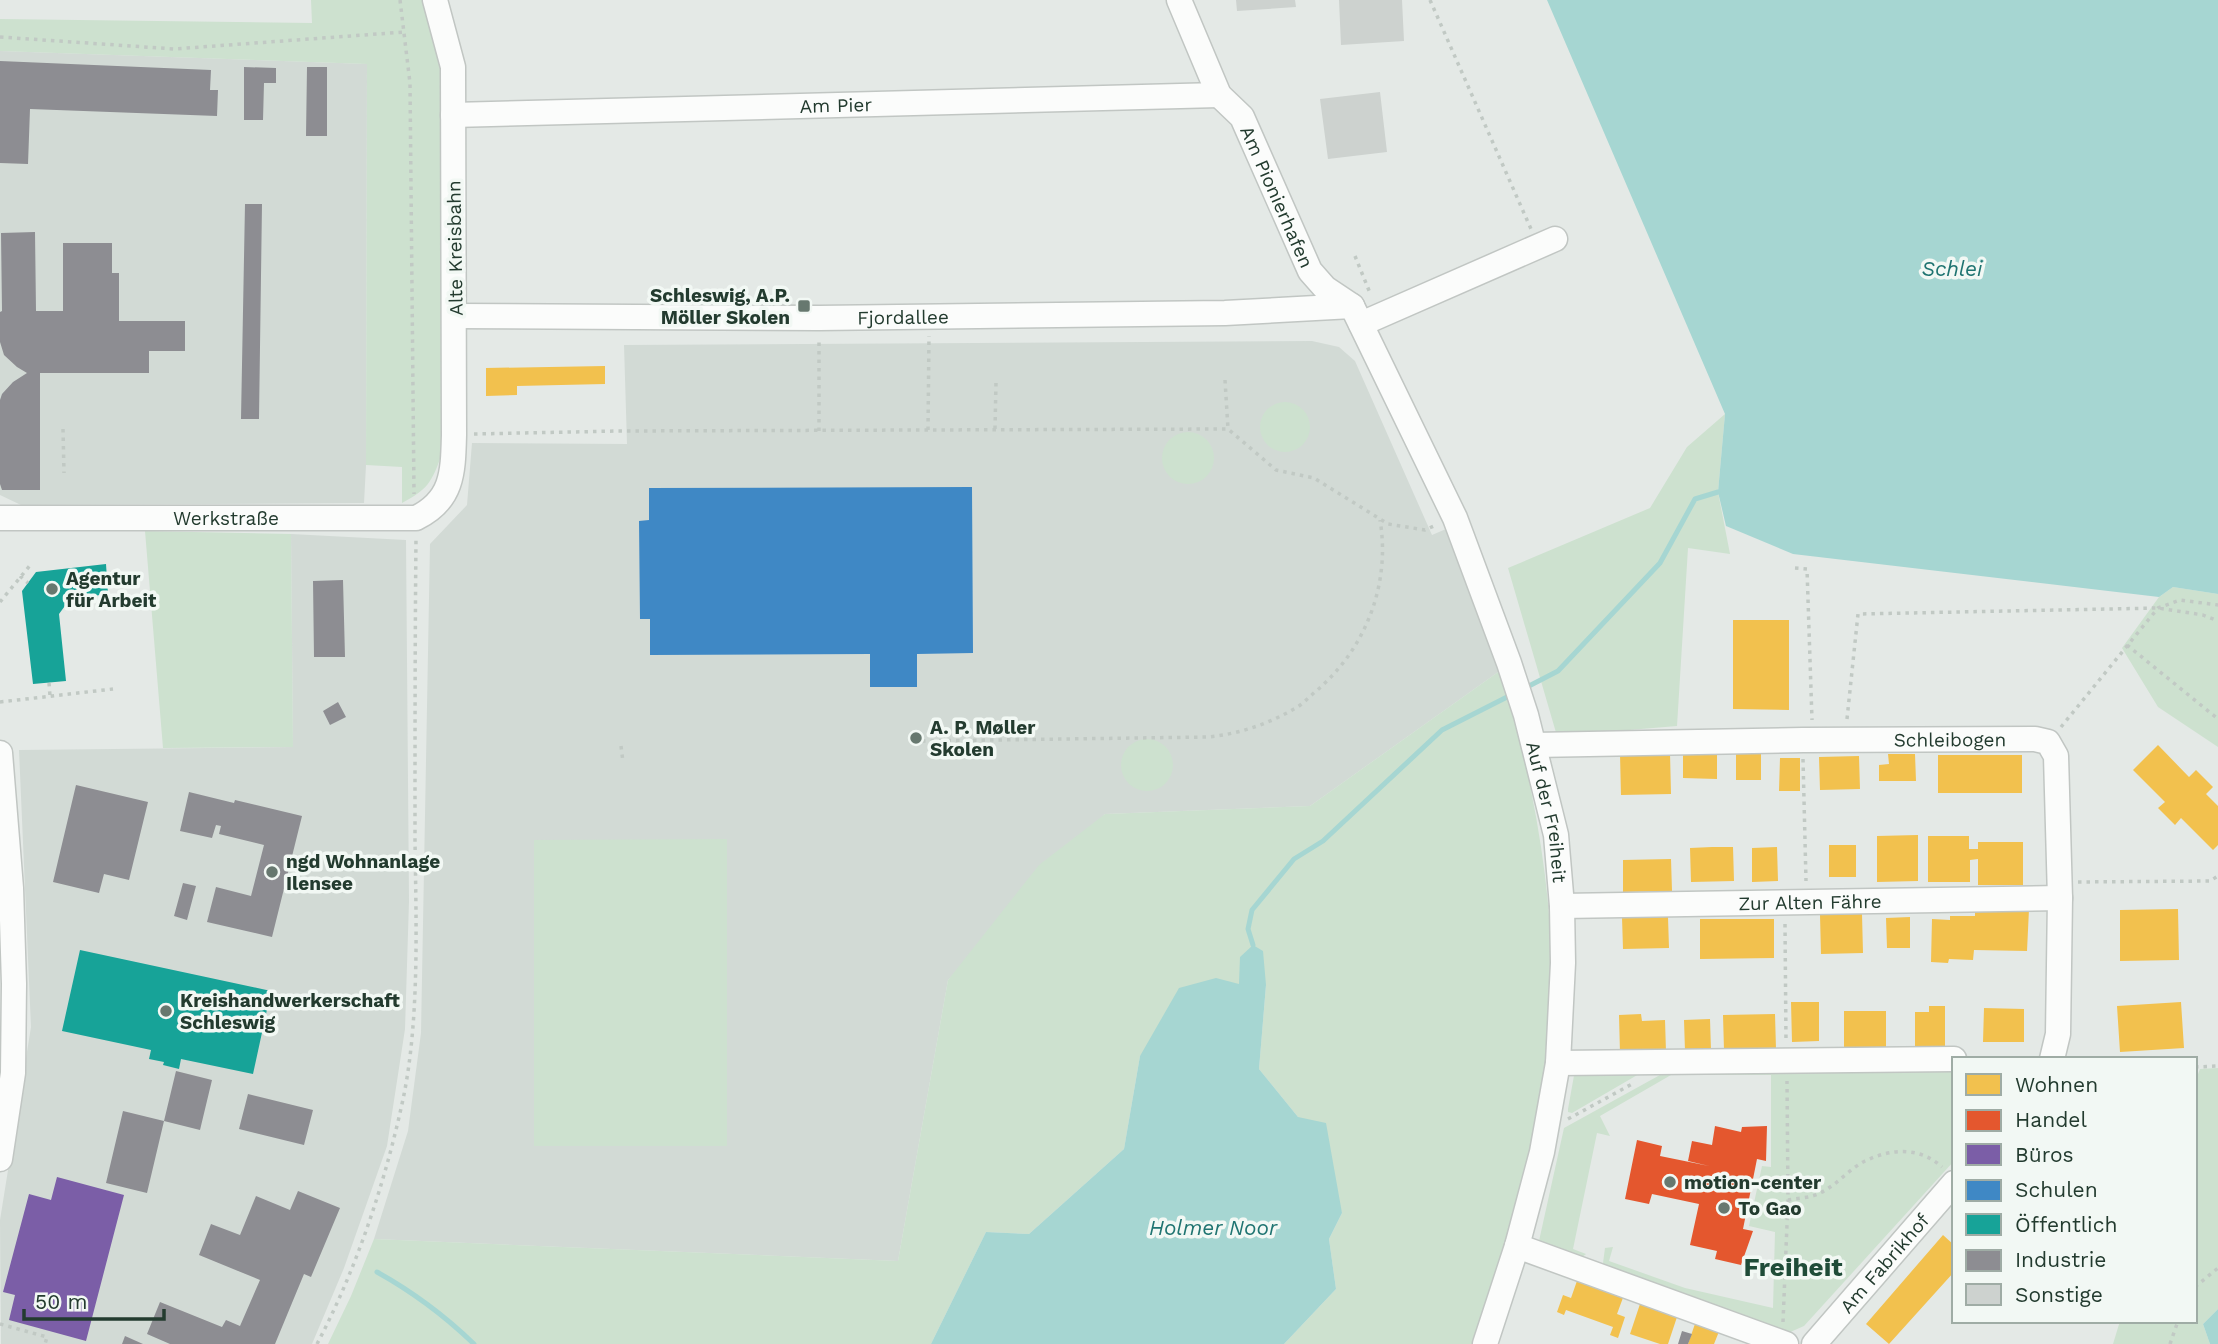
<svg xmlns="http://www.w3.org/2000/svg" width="2218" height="1344" font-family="'Work Sans',sans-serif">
  <rect width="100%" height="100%" fill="#e4e9e6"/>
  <path fill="#d2dad5" d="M0 51 367 64 366 465 364 503 21 505 0 495Z
    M1312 341 1339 347 1355 361 1432 535 1446 529 1501 670 1310 806 1105 814 948 980 898 1261 374 1239 408 1131 421 1033 430 544 467 505 472 443 627 444 624 345Z
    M291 534 406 540 409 901 405 1029 387 1146 344 1268 312 1344H1L0 1220 31 1027 19 750 293 747Z"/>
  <path fill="#cde1cf" d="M311 0H423L444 69 441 456C432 482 427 490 402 503V467L366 465 367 64 0 51V19L312 23Z
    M1260 427a25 25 0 1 1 50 0a25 25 0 1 1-50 0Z
    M1725 414 1718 492 1730 554 1688 548 1677 726 1557 736 1508 568 1650 508 1687 447Z
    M1162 458a26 26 0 1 1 52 0a26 26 0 1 1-52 0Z
    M145 531 291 534 293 747 163 748Z
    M2173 587 2218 594V747L2158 707 2122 648 2159 597Z
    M1501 670C1542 811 1566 957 1544 1104 1540 1130 1530 1156 1523 1181 1508 1235 1493 1290 1478 1344H1284L1336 1289 1329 1239 1342 1213 1298 1117 1259 1069 1266 985 1240 957V984L1140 1056 1124 1149 1029 1234 986 1232 931 1344H328L351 1296 374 1239 898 1261 948 980 1039 865 1105 814 1310 806Z
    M1121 765a26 26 0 1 1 52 0a26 26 0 1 1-52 0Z
    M727 839V1146H534V840Z
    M1954 1067V1161L1804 1326 1788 1333 1606 1268 1603 1263 1605 1248 1613 1247 1609 1261 1685 1288 1773 1308 1775 1232 1749 1226 1762 1166 1771 1167V1075H1671L1600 1116 1610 1136 1597 1133 1573 1249 1586 1254 1581 1258 1539 1241 1564 1128 1669 1070Z
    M2218 1068V1309L2203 1324 2210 1344H2113L2120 1321H2195V1082L2200 1069Z
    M1575 1070 1639 1074 1572 1113 1568 1112V1109Z"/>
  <path fill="#a6d6d2" d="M1547 0H2218V594L2173 587 2159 597 1793 554 1726 526 1718 492 1725 414Z
    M1253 945 1263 951 1266 985 1259 1069 1298 1117 1326 1123 1342 1213 1329 1239 1336 1289 1284 1344H931L986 1232 1029 1234 1124 1149 1140 1056 1179 988 1216 978 1239 984 1240 957Z
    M2218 1309V1344H2210L2203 1324Z"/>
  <path fill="#f2c14e" d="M605 366V384L517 386V395L486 396V368Z
    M1733 620H1789V710L1733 709Z
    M2158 745 2189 777 2196 770 2213 787 2206 794 2218 806V845L2213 850 2181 818 2175 825 2158 808 2165 802 2133 770Z
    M1736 750H1761V780H1736Z
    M1683 752 1717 753V779L1683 778Z
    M1670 753 1671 794 1621 795 1620 754Z
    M1888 754H1915L1916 781H1879V765L1889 764Z
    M1938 755H2022V793H1938Z
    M1859 756 1860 789 1820 790 1819 757Z
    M1780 758H1800V791H1779Z
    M1918 835V881L1877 882V836Z
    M1928 836H1969V849H1978V842H2023V885H1978V859L1970 860V882H1928Z
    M1829 845H1856V877H1829Z
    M1712 847H1733L1734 881 1691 882 1690 848Z
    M1777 847 1778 881 1752 882V848Z
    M1671 859 1672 891 1623 892V860Z
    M1975 908 2029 909 2027 951 1974 950 1973 960 1949 959 1948 963 1931 962 1932 919 1950 920V916H1975Z
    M2178 909 2179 960 2120 961V910Z
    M1862 914 1863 953 1821 954 1820 915Z
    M1622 917H1668L1669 948 1623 949Z
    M1910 917V948H1887L1886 918Z
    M1700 919H1774V958L1700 959Z
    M1791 1002H1819V1041L1792 1042Z
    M2181 1002 2184 1048 2120 1052 2117 1006Z
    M1929 1006H1945V1047H1915V1012H1929Z
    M1984 1008 2024 1009V1042H1983Z
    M1844 1011H1886V1049H1844Z
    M1641 1014 1642 1021 1665 1020 1666 1052 1620 1053 1619 1015Z
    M1775 1014 1776 1049 1724 1050 1723 1015Z
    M1710 1019 1711 1051H1685L1684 1020Z
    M1943 1235 1954 1245V1272L1889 1344 1866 1324Z
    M1578 1278 1624 1295 1617 1314 1625 1317 1618 1338 1610 1335 1613 1327 1566 1310 1564 1315 1557 1312 1563 1295 1571 1298Z
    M1641 1301 1678 1314 1668 1344H1660L1630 1334Z
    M1696 1321 1720 1329 1714 1344H1688Z"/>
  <path fill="#e4572e" d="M1715 1126 1741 1132 1742 1127 1767 1126 1766 1161 1757 1159 1743 1229 1753 1231 1741 1265 1715 1259 1717 1251 1690 1245 1699 1204 1652 1194 1649 1204 1625 1199 1637 1140 1662 1146 1660 1156 1709 1166 1688 1161 1692 1141 1712 1145Z"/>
  <path fill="#7b5ea7" d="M57 1177 124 1195 86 1341 9 1320 15 1295 3 1292 29 1194 51 1200Z"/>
  <path fill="#3f88c5" d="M972 487 973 653 917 654V687H870V654L650 655V619H640L639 521 649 520V488Z"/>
  <path fill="#17a398" d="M106 564 108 594 70 599 59 614 66 681 33 684 22 591 36 572Z
    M80 950 271 991 253 1074 181 1059 179 1069 163 1065 164 1062 149 1059 151 1050 62 1031Z"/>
  <path fill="#8d8d92" d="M0 61 211 70 210 90H218L217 116 30 109 28 164 0 163Z
    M244 67 276 68V83H264L263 120H244Z
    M307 67H327V136H306Z
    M245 204H262L259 419H241Z
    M35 232 36 311H63V243H112V273H119V321H185V351H149V373H40V490H2L0 484V400L2 394 13 382 27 373 17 367 4 355 0 342V312L2 311 1 233Z
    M343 580 345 657H314L313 581Z
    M338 702 346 717 330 725 323 711Z
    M76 785 148 802 129 880 104 874 99 893 53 882Z
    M189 792 234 803 235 800 302 816 272 937 207 922 216 887 251 896 264 845 219 834 221 826 216 825 212 838 180 831Z
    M183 883 196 886 187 920 174 916Z
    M176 1071 212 1080 200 1130 164 1121 147 1193 106 1183 123 1111 164 1121Z
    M248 1094 313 1110 304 1145 239 1129Z
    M298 1191 340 1208 311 1277 304 1274 275 1344H170L147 1334 160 1302 222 1327 226 1320 240 1326 260 1280 199 1255 211 1224 240 1235 256 1196 290 1210Z
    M1682 1331 1692 1334 1688 1344H1678Z
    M125 1336 143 1344H122Z"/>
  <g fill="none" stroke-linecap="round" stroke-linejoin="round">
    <path stroke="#a6d6d2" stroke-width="5" d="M1525 688 1558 671 1660 563 1695 499 1718 492
      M1253 945 1248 929 1252 910 1294 859 1323 841 1442 730 1513 694
      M377 1272C413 1292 444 1315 474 1344"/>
  </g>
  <path fill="#cdd2cf" d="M1236 0H1295L1296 7 1237 11Z
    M1339 0H1402L1404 41 1341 45Z
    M1380 92 1387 152 1328 159 1320 99Z"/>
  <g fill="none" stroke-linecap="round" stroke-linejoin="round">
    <g stroke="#c1c6c3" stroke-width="27">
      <g id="minor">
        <path id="s1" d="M1179 0 1219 95 1242 117 1310 271 1325 288 1352 306 1455 518 1509 663 1526 715 1556 835 1562 906 1563 963 1558 1063 1542 1152 1517 1246 1485 1344"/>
        <path id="s2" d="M453 115 1219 95"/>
        <path id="s3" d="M455 316 819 318 1225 313 1352 306"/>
        <path d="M1361 324 1555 239"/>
        <path id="s4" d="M0 518H416C453 500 453 472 454 435L453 67 435 0"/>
        <path id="s5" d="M1534 745 1803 740 2035 739 2048 742 2056 756 2060 898 2058 1034 2052 1059"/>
        <path d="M0 753 11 888 14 984 13 1073 0 1159"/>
        <path id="s6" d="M1562 906 2060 898"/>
        <path d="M1558 1063 1954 1059"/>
        <path d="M1517 1246 1786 1344"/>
        <path id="s7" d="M1814 1344 1954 1183"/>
      </g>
    </g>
    <path stroke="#c1c9c4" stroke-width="3.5" stroke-dasharray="3.5 5" stroke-linecap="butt" d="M400 0 410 83 414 494
      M1430 0 1531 229
      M0 37 174 49 405 32
      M1355 256 1370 293
      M1225 380 1228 429
      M63 429 64 473
      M995 429 996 382
      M928 430 929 336
      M819 431V338
      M474 434 618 431 1228 429 1276 470 1314 478 1388 524 1425 530 1436 525
      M1795 568 1807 569 1812 720
      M20 576 28 583
      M0 602 32 563
      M2127 645 2218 719
      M49 683 50 696
      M0 702 113 689
      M1847 719 1858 614 2158 608 2203 615 2218 621
      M2061 727 2158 608 2180 600 2218 605
      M922 741 1208 737C1239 734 1268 724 1294 709 1302 705 1308 698 1315 692 1365 650 1391 585 1380 520
      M621 746 623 762
      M1803 759 1806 881
      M2078 882 2210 881 2218 876
      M1785 924 1786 1042
      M2195 1067 2218 1066
      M1568 1119 1632 1084
      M1788 1200C1798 1198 1811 1198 1820 1193 1837 1185 1849 1169 1865 1161 1892 1148 1920 1147 1942 1167
      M2195 1287 2218 1268
      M1783 1322 1788 1200 1787 1081
      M0 1324 47 1337 45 1344
      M317 1344C356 1270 384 1186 402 1104 420 1023 416 923 415 840 415 739 415 638 416 537
      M2170 1344 2178 1321"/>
    <use href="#minor" stroke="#fbfcfb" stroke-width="24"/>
  </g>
  <g fill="#67786f" stroke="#f2f8f4" stroke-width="2.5">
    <rect x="797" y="299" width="14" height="14" rx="3.5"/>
    <circle cx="52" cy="589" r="7"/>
    <circle cx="916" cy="738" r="7"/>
    <circle cx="272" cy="872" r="7"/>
    <circle cx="166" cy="1011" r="7"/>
    <circle cx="1670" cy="1182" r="7"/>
    <circle cx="1724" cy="1208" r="7"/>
  </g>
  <g text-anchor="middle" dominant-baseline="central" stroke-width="7" stroke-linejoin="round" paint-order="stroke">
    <g font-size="19" fill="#233b2f" stroke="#f2f8f4">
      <text stroke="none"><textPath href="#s2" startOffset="383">Am Pier</textPath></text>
      <text stroke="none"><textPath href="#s1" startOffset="222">Am Pionierhafen</textPath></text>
      <text transform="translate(455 248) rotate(-91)">Alte Kreisbahn</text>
      <text stroke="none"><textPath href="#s3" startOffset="448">Fjordallee</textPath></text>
      <text stroke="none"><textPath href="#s4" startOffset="226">Werkstraße</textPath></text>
      <text stroke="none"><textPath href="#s5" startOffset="416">Schleibogen</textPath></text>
      <text stroke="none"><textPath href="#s1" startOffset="903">Auf der Freiheit</textPath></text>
      <text stroke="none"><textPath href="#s6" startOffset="248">Zur Alten Fähre</textPath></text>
      <text stroke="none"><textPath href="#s7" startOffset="107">Am Fabrikhof</textPath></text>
    </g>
    <g font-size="19" font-weight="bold" fill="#233b2f" stroke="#f2f8f4" text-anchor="start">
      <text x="790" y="295" text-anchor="end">Schleswig, A.P.<tspan x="790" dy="22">Möller Skolen</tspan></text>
      <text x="66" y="578">Agentur<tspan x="66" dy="22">für Arbeit</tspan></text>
      <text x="930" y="727">A. P. Møller<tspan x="930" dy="22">Skolen</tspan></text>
      <text x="286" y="861">ngd Wohnanlage<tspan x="286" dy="22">Ilensee</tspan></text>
      <text x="180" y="1000">Kreishandwerkerschaft<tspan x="180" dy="22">Schleswig</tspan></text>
      <text x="1684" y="1182">motion-center</text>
      <text x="1738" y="1208">To Gao</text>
    </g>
    <g font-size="21" font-style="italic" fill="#1f7471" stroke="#f2f8f4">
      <text x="1952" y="268">Schlei</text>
      <text x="1213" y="1227">Holmer Noor</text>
    </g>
    <g font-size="26" font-weight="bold" fill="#1f4c38" stroke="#f2f8f4">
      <text x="1793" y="1267">Freiheit</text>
    </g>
  </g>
  <rect x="1952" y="1057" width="245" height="266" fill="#f2f8f4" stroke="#9faca5" stroke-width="2"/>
  <rect x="1966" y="1074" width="35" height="21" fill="#f2c14e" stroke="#9faca5" stroke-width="2"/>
  <text x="2015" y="1092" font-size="21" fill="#233b2f">Wohnen</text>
  <rect x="1966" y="1110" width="35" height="21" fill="#e4572e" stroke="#9faca5" stroke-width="2"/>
  <text x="2015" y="1127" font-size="21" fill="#233b2f">Handel</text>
  <rect x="1966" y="1144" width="35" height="21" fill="#7b5ea7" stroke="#9faca5" stroke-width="2"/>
  <text x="2015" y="1162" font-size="21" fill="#233b2f">Büros</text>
  <rect x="1966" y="1180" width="35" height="21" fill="#3f88c5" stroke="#9faca5" stroke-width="2"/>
  <text x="2015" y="1197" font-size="21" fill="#233b2f">Schulen</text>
  <rect x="1966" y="1214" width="35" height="21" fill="#17a398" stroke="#9faca5" stroke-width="2"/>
  <text x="2015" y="1232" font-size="21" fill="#233b2f">Öffentlich</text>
  <rect x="1966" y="1250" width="35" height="21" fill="#8d8d92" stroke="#9faca5" stroke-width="2"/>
  <text x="2015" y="1267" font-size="21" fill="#233b2f">Industrie</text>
  <rect x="1966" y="1284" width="35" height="21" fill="#cdd2cf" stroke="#9faca5" stroke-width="2"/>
  <text x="2015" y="1302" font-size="21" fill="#233b2f">Sonstige</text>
  <path d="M24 1309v10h140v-10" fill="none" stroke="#233b2f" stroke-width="3.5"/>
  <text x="35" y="1309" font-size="21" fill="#233b2f" stroke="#f2f8f4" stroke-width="5" paint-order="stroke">50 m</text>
</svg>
